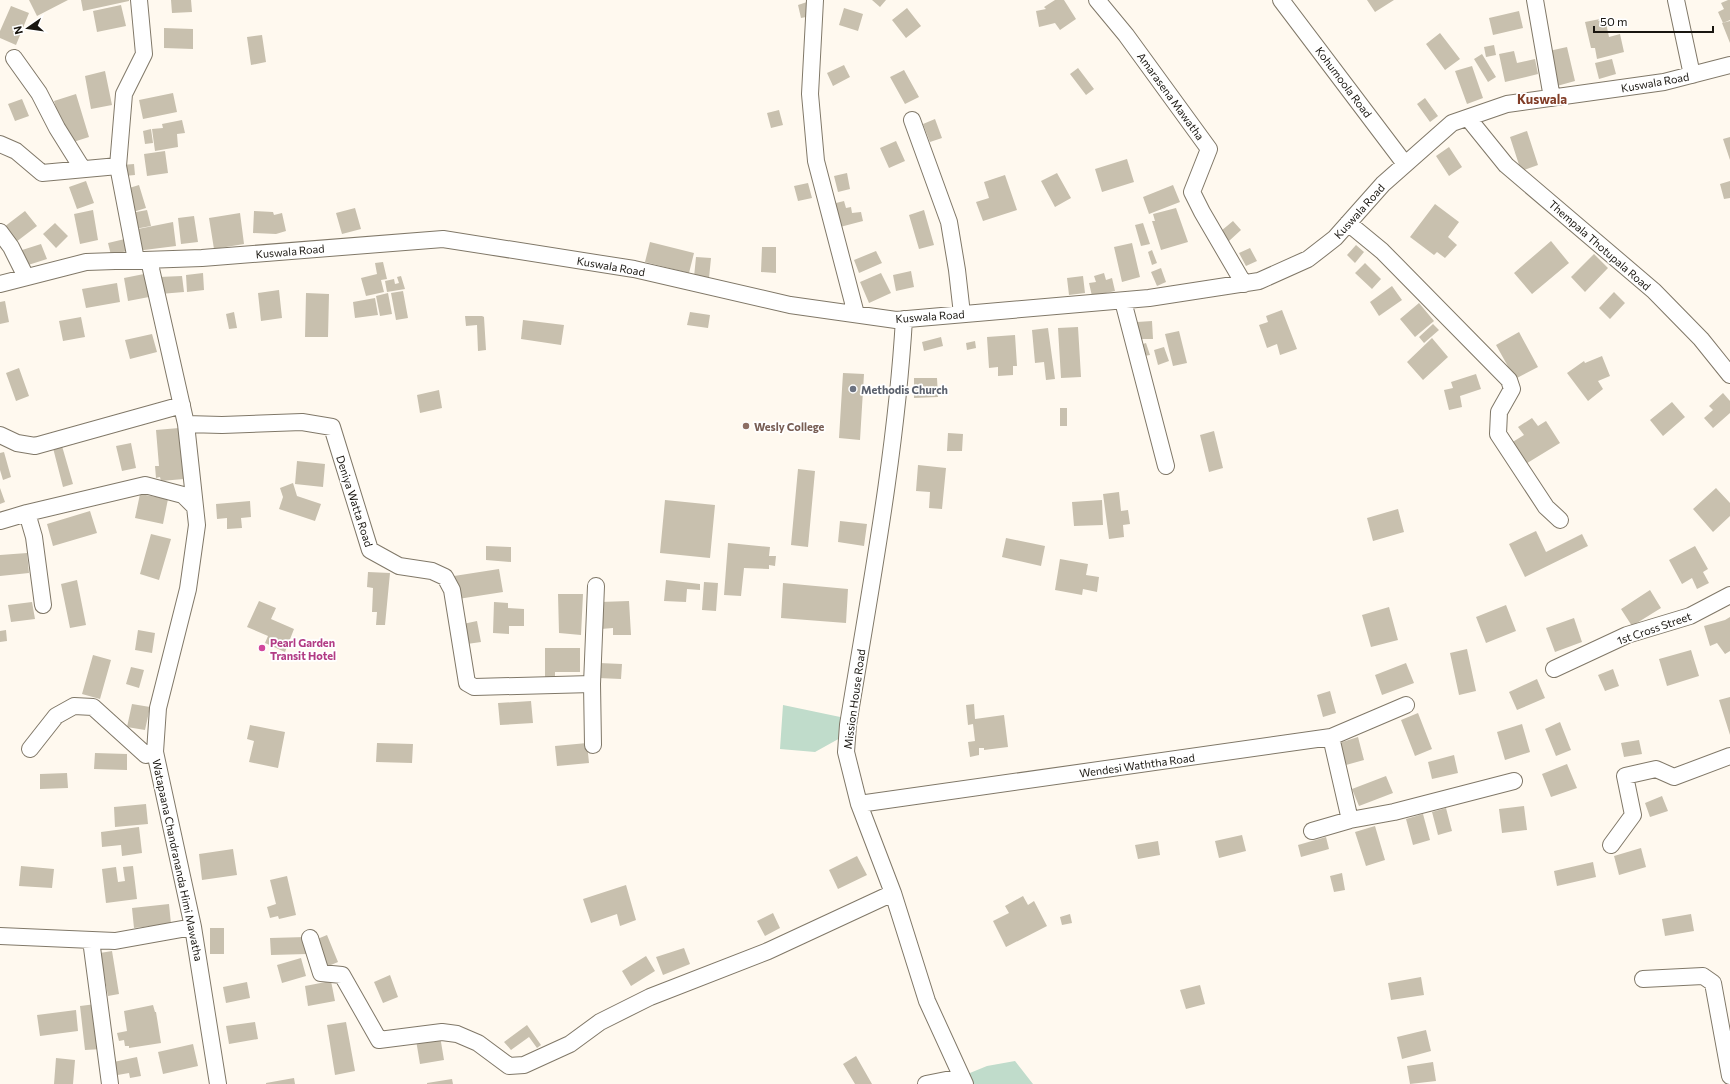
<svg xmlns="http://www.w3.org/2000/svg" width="1730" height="1084" font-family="Commissioner,sans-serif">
  <rect width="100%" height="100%" fill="#fff9ef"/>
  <path fill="#c0dccb" d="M783 705 845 718 842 737 815 752 780 749Z
    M1015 1061 1033 1084H971L965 1075 987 1066Z"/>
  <path fill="#c8c0ae" d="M29 0H68L37 16Z
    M81 0H129V1L83 11Z
    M171 0H191L192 12 172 13Z
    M872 0H886L880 7Z
    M1055 0H1064L1076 19 1060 30 1055 23 1039 27 1036 11 1046 9 1044 7Z
    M1367 0H1394L1375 12Z
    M1728 0H1730V20L1723 23 1718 12 1724 9 1721 3Z
    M807 2 811 16 801 18 798 5Z
    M121 5 126 26 97 32 93 11Z
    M11 6 29 13 16 45 0 38V31Z
    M844 8 863 14 858 31 839 25Z
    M907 8 921 26 906 38 892 20Z
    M1519 11 1523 28 1493 35 1489 18Z
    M1605 18 1609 37 1620 34 1624 52 1597 59 1595 48H1591L1585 22Z
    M1730 21V43L1722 23Z
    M164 28 193 29V49L164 48Z
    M1440 33 1460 59 1445 70 1426 44Z
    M262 35 266 62 251 65 247 37Z
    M1494 45 1496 55 1486 57 1484 47Z
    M1567 47 1575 81 1557 86 1549 51Z
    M1514 51 1517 63 1535 59 1538 74 1505 82 1499 54Z
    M1482 54 1496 77 1488 82 1474 59Z
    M1612 59 1616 74 1599 79 1595 63Z
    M844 65 850 77 833 86 827 73Z
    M1472 66 1483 98 1467 104 1455 71Z
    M1078 68 1094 89 1086 95 1070 74Z
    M904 70 919 97 905 104 890 77Z
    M105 71 112 105 91 109 85 76Z
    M173 93 177 112 143 119 139 100Z
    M76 94 89 137 67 144 54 101Z
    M1425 98 1438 116 1430 122 1417 104Z
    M22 99 29 116 15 121 8 104Z
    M779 110 783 125 771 128 767 113Z
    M935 119 942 138 930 142 923 124Z
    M182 120 185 133 177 134 178 147 155 151 152 129 163 128 162 124Z
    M151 129 153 143 145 144 143 131Z
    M1527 131 1538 165 1521 171 1510 137Z
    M1730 137V160L1723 139Z
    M896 141 905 161 889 168 880 148Z
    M1449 147 1462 167 1449 176 1436 156Z
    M165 151 168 173 147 176 144 154Z
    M1127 159 1134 182 1102 192 1095 169Z
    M134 164 135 175 124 176 122 165Z
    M847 173 850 189 838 192 834 176Z
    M1057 173 1071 198 1055 207 1041 181Z
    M1005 175 1017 210 983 221 976 202 989 198 984 182Z
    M86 181 94 203 77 209 69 187Z
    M1730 181V198L1724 199 1720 184Z
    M808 183 812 198 798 201 794 186Z
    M139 185 146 208 133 212 126 189Z
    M1173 185 1180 202 1149 214 1143 197Z
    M844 201 846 208 851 207 852 213 861 212 863 221 840 227 828 205Z
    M1435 204 1459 222 1448 237 1457 245 1445 258 1437 252 1434 255 1410 237Z
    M355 208 361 229 342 234 336 213Z
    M1176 208 1188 242 1161 250 1152 221H1155L1153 214Z
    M93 210 98 240 80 244 74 214Z
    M147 210 151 226 135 229 131 213Z
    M924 210 934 245 919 249 909 215Z
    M25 211 37 226 16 242 4 227Z
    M254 211 273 212 274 215 282 213 286 231 276 234 253 233Z
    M240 213 244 244 214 249 209 218Z
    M194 216 198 242 181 244 178 218Z
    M1233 221 1241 230 1229 241 1221 231Z
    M173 222 176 246 136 251 133 230Z
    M55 223 68 236 56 248 43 234Z
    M1143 223 1150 244 1141 246 1135 225Z
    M129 238 131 250 111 255 108 243Z
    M1551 241 1569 263 1532 294 1514 273Z
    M650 242 694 253 689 273 645 262Z
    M1132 243 1140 277 1122 282 1114 247Z
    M41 244 47 259 25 266 19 251Z
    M1356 245 1364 252 1355 263 1347 255Z
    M762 247H776V273L761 272Z
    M1250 248 1257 261 1246 266 1239 253Z
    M1152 250 1157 263 1152 265 1148 252Z
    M876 251 882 263 859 273 854 260Z
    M1594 254 1608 268 1585 292 1571 277Z
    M696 257 711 258 709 278 694 277Z
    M383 262 387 279 381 280 384 292 366 296 361 278 377 274 375 263Z
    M1365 263 1381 279 1372 289 1355 273Z
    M1161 268 1166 282 1157 286 1151 272Z
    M911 271 914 287 896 291 893 275Z
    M203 273 204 290 187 292 186 275Z
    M881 273 891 293 869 303 860 282Z
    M1104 273 1106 280 1112 278 1115 291 1092 296 1089 283 1096 282 1094 276Z
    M144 274 149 297 128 301 124 278Z
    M182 276 184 292 160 294 159 277Z
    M401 276 405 289 387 292 385 281 394 279 395 284 399 283 397 277Z
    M1083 276 1085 293 1069 295 1067 278Z
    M117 283 120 302 86 308 82 289Z
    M1392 286 1402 300 1379 316 1370 302Z
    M279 290 282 318 261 321 258 293Z
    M403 291 408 318 396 320 391 293Z
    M1614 292 1625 303 1610 319 1599 308Z
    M306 293 329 294 328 337H305Z
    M388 293 392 314 380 316 376 296Z
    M375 298 378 315 355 318 353 302Z
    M5 301 9 322 0 324V302Z
    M1419 303 1434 321 1415 337 1400 319Z
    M1282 310 1297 349 1280 355 1277 344 1267 348 1259 325 1268 322 1266 316Z
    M234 312 237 328 229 329 226 314Z
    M690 312 710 315 708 328 687 325Z
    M465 316H482L484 317 486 350 478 351 477 325 466 326Z
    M81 317 85 337 63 341 59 321Z
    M523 320 564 325 561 345 521 339Z
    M1152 321 1153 339H1137V322Z
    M1433 324 1439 330 1424 343 1419 337Z
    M1078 327 1081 377 1061 378 1058 328Z
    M1048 328 1055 379 1046 380 1044 362 1035 363 1032 330Z
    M1179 331 1187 363 1173 366 1165 334Z
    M1519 332 1538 367 1515 379 1496 345Z
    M152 334 157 352 130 359 125 340Z
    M1015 335 1017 366H1013V375L998 376V367L989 368 987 337Z
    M941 337 943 346 924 351 922 342Z
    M1432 338 1448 357 1423 380 1407 362Z
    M975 341 976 348 967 350 966 343Z
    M1146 343 1150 355 1144 356 1140 345Z
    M1164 347 1169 361 1158 365 1154 350Z
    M1602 356 1610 376 1598 381 1603 389 1588 401 1567 373 1584 361 1585 363Z
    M19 368 29 396 16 401 6 373Z
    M843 373 864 374 860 440 839 438Z
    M1476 374 1481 389 1460 396 1462 407 1449 410 1444 390 1453 388 1451 382Z
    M914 378H937L938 397 914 398Z
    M439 390 442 408 420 413 417 395Z
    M1723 393 1730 401V413L1713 428 1704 418 1713 410 1709 406Z
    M1672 402 1685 417 1663 436 1650 420Z
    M1060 408H1067V426H1060Z
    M1532 418 1538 426 1546 421 1560 443 1524 465 1511 443 1524 435 1518 427Z
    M179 428 184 479 161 481 160 477 156 478 155 466H159L156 430Z
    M1214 431 1223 468 1209 472 1200 435Z
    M948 433 963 434 962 451H947Z
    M131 443 136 468 122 471 116 446Z
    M62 446 73 484 63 487 53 448Z
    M4 452 11 477 3 480 0 470V453Z
    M297 461 325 464 323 487 295 484Z
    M918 465 946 468 942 509 929 508 930 492 916 491Z
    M798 469 815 471 808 547 791 545Z
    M293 483 297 496 321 504 315 521 279 509 283 497 280 488Z
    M0 488 5 502 0 504Z
    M1716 488 1730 503V516L1713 532 1693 509Z
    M1119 492 1121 511 1128 510 1130 524 1123 525 1124 537 1109 539 1103 494Z
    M140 494 168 499 163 524 135 518Z
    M665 500 715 505 710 558 660 553Z
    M1102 500 1103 525 1074 526 1072 502Z
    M250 501 251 517 241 518 242 528 227 529V518L217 519 216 504Z
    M1398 509 1404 532 1373 541 1367 518Z
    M90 511 97 533 53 546 47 524Z
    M840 521 867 524 864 546 838 542Z
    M1536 531 1546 552 1582 534 1588 546 1525 577 1509 544Z
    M151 534 171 539 159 580 140 574Z
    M1006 538 1045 546 1041 566 1002 557Z
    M728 543 770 547 769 556H776L775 566 769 565V569L744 568 741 596 724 595Z
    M486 546 511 547V562L486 560Z
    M1695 546 1708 569 1703 572 1709 583 1697 589 1692 578 1682 584 1669 560Z
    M27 553 29 573 0 576V555Z
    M1060 559 1088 564 1086 575 1099 577 1097 592 1083 589 1082 595 1055 590Z
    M499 569 503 592 458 599 454 576Z
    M368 572 390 573 385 625H376L377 612H372L373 588 367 587Z
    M77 580 86 625 70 628 61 584Z
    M666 580 700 584V590L687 589 686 602 664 601Z
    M704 582 718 583 716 611 702 610Z
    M783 583 848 589 846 623 781 618Z
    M1650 590 1661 608 1632 626 1621 609Z
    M558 594H583L581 635 559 633Z
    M259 601 276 608 271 619 294 629 285 652 265 643 268 636 247 627Z
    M629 601 631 635H613V628L601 629 600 602Z
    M32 602 35 619 11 622 8 605Z
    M494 602 508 603V608L524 609V626H509V634L493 633Z
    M1506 605 1516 631 1486 643 1476 617Z
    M1389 607 1398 640 1371 647 1362 615Z
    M1730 617V651L1725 654 1717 643 1710 646 1704 626 1725 620Z
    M1574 618 1582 642 1555 652 1546 628Z
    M477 621 481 642 467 644 463 624Z
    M6 630 7 641 0 642V631Z
    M138 630 155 633 152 653 135 650Z
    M545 648H580V672H555V680L545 679Z
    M1467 649 1476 691 1459 695 1450 653Z
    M1691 650 1699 676 1667 686 1659 659Z
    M93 655 111 660 100 699 82 694Z
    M599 663 622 664 621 679 598 678Z
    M1406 663 1414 683 1382 695 1375 675Z
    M131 667 144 670 139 688 126 684Z
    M1613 669 1619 686 1605 691 1598 675Z
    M1537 679 1545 698 1517 710 1509 692Z
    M1330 691 1336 713 1323 717 1317 695Z
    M1730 697V735L1719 700Z
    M531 701 533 723 500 725 498 703Z
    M132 704 150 707 145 730 127 727Z
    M974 704 975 719 1004 715 1008 747 984 750V748H979V755L970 757 968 742 975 741 973 724 968 725 966 705Z
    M1418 713 1432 749 1415 756 1401 720Z
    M1560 722 1571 750 1556 756 1545 729Z
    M1522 724 1530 752 1505 760 1497 732Z
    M250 725 285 732 278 768 249 762 254 741 247 739Z
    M1358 737 1364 760 1346 765 1339 743Z
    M1639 740 1642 754 1624 757 1621 743Z
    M377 743 413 744 412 763 376 762Z
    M587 743 589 763 557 766 555 746Z
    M95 753 127 754V770L94 769Z
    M1454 755 1458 773 1432 779 1428 762Z
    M1567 764 1577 788 1551 797 1542 774Z
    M67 773 68 788 40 789V774Z
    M1386 776 1393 793 1359 806 1352 789Z
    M1662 796 1668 811 1650 817 1645 803Z
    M146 804 148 824 115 827 114 807Z
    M1524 806 1527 830 1502 833 1499 809Z
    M1446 808 1452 831 1438 835 1432 812Z
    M1423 814 1430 840 1413 845 1406 819Z
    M1375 826 1385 860 1366 866 1355 832Z
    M139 827 142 853 122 856 121 845 102 847 101 832Z
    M1242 835 1246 851 1219 858 1215 841Z
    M1326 837 1329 849 1301 857 1298 845Z
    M1158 841 1160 855 1138 859 1135 845Z
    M1641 848 1646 867 1619 875 1614 856Z
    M233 849 237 875 202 880 199 854Z
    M857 856 867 875 838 889 829 870Z
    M1593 862 1596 877 1557 886 1554 871Z
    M21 866 54 869 52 888 19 886Z
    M133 866 137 899 106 903 102 869 116 867 118 882 125 881 123 867Z
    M1342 873 1345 890 1334 892 1330 876Z
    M287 876 296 915 279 919 278 916 270 918 267 907 276 904 270 880Z
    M626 885 636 920 620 926 617 914 591 923 583 899Z
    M1023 896 1028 905 1034 901 1047 926 1006 947 993 921 1009 913 1005 906Z
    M169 904 171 924 134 928 132 908Z
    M773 913 780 928 765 936 757 921Z
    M1070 914 1072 923 1062 925 1060 917Z
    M1691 914 1694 931 1665 936 1662 919Z
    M210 928H224V954H210Z
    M327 935 338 962 326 967 315 940Z
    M306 937 307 954 271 955 270 938Z
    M684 948 690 964 663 975 656 957Z
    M112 951 119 994 108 996 100 953Z
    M646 956 655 971 631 986 622 971Z
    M301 958 306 976 282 983 277 965Z
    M390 975 398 997 383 1003 374 982Z
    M1421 977 1424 995 1391 1000 1388 983Z
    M331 981 335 1001 308 1006 305 986Z
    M247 982 250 998 226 1003 223 987Z
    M1200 985 1205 1004 1186 1009 1180 990Z
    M96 1004 102 1049 85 1050 80 1006Z
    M153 1005 155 1012H156L161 1043 129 1048V1046H125L124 1040 119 1041 117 1033 127 1031 124 1011Z
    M76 1010 78 1031 40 1036 37 1015Z
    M255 1022 258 1039 229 1044 226 1026Z
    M346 1022 355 1071 335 1075 327 1025Z
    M527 1025 541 1045 537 1048 529 1037 511 1050 504 1042Z
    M1426 1030 1431 1051 1402 1059 1397 1037Z
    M440 1036 444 1060 420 1064 416 1040Z
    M193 1044 198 1066 163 1074 158 1052Z
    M856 1056 872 1084H855L843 1064Z
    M137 1057 141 1076 130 1078 129 1073 112 1076 109 1063Z
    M56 1058 75 1060 73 1084H54Z
    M1433 1062 1436 1081 1410 1084 1407 1066Z
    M294 1078 295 1084H266V1083Z
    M452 1079 453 1084H427V1083Z"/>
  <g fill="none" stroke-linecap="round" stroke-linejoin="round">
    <g stroke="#807868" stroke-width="18">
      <path id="minor" d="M815 0 810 94 816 161 856 314
        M1097 0 1126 35 1209 149 1192 192 1202 212 1244 284
        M1281 0 1405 164
        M1535 0 1552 98
        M1676 0 1692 75
        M14 58 39 93 57 128 82 168
        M1468 118 1506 165 1654 291 1701 339 1730 375
        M912 120 949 222 957 270 962 314
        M0 144 16 151 42 173 118 166
        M1348 223 1382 251 1509 380 1512 389 1499 412 1498 434 1546 507 1560 520
        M0 232 11 247 26 277
        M136 260 118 166 124 94 144 54 139 0
        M149 260 186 424 197 525 188 589 158 708 155 752 193 927 218 1084
        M0 284 86 262 202 258 443 239 634 269 790 305 896 320 1149 298 1259 281 1308 259 1335 238 1383 184 1452 123 1507 104 1664 82 1730 65
        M1123 301 1166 466
        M904 319C896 455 870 590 848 725L846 752 859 804 893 893 927 1001 965 1084
        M186 424 222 425 302 422 332 427 370 550 399 566 432 571 445 577 452 590 467 683 474 687 592 684
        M0 435 17 443 35 446 182 405
        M27 513 34 537 43 605
        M0 521 27 513 145 485 183 495 194 506
        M1554 669 1627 635 1690 616 1730 595
        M1331 737 1406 705
        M593 745 592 684 596 586
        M30 749 56 716 74 706 93 707 146 755 155 752
        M859 804 1331 737 1350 820
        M1312 831 1350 820 1394 812 1514 781
        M1611 845 1633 815 1625 776 1656 769 1674 777 1730 756
        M0 936 115 941 193 927
        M310 938 321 973 342 975 379 1040 442 1032 457 1034 478 1043 509 1066 524 1065 570 1044 600 1022 650 997 768 951 893 893
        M91 940 110 1084
        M1643 979 1703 976 1713 983 1730 1076
        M926 1084 961 1077"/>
    </g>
    <use href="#minor" stroke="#fff" stroke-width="16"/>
  </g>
  <circle fill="#6b7280" stroke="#fff" stroke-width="1.5" cx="853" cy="389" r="4"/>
  <circle fill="#8d6e63" stroke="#fff" stroke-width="1.5" cx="746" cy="426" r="4"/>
  <circle fill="#d1479c" stroke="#fff" stroke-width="1.5" cx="262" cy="648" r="4"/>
  <g text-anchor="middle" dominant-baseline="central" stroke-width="3.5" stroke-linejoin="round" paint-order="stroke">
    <g font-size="11" fill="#191610" stroke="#fff">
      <text transform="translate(1344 82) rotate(53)">Kohumoola Road</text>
      <text transform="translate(1655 82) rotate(-10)">Kuswala Road</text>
      <text transform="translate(1171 96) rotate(54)">Amarasena Mawatha</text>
      <text transform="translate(1359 211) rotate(-48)">Kuswala Road</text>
      <text transform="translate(1600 245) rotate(41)">Thempala Thotupala Road</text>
      <text transform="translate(290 251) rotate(-5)">Kuswala Road</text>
      <text transform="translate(611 266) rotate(10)">Kuswala Road</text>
      <text transform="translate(930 316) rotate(-4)">Kuswala Road</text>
      <text transform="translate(355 501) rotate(72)">Deniya Watta Road</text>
      <text transform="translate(1654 628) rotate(-19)">1st Cross Street</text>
      <text transform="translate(854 699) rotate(-82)">Mission House Road</text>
      <text transform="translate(1137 765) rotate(-8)">Wendesi Waththa Road</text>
      <text transform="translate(178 860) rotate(78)">Watapaana Chandrananda Himi Mawatha</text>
    </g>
    <g font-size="11" font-weight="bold" fill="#5b616d" stroke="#fff" text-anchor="start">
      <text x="861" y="389">Methodis Church</text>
    </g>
    <g font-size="11" font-weight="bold" fill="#785e54" stroke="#fff" text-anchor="start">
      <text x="754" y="426">Wesly College</text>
    </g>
    <g font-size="11" font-weight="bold" fill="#b23c85" stroke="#fff" text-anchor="start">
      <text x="270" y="642">Pearl Garden<tspan x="270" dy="13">Transit Hotel</tspan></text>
    </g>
    <g font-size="13" font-weight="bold" fill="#813d27" stroke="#fff">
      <text x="1542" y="99">Kuswala</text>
    </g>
  </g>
  <g transform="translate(28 28) rotate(257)" stroke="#ffffff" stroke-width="3" paint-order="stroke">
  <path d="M0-3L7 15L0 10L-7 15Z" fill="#191610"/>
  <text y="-6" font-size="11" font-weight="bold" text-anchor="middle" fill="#191610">N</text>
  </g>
  <path d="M1594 26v6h119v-6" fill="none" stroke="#191610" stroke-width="2"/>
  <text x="1600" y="26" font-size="12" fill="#191610" stroke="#ffffff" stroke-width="3" paint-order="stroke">50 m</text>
</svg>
